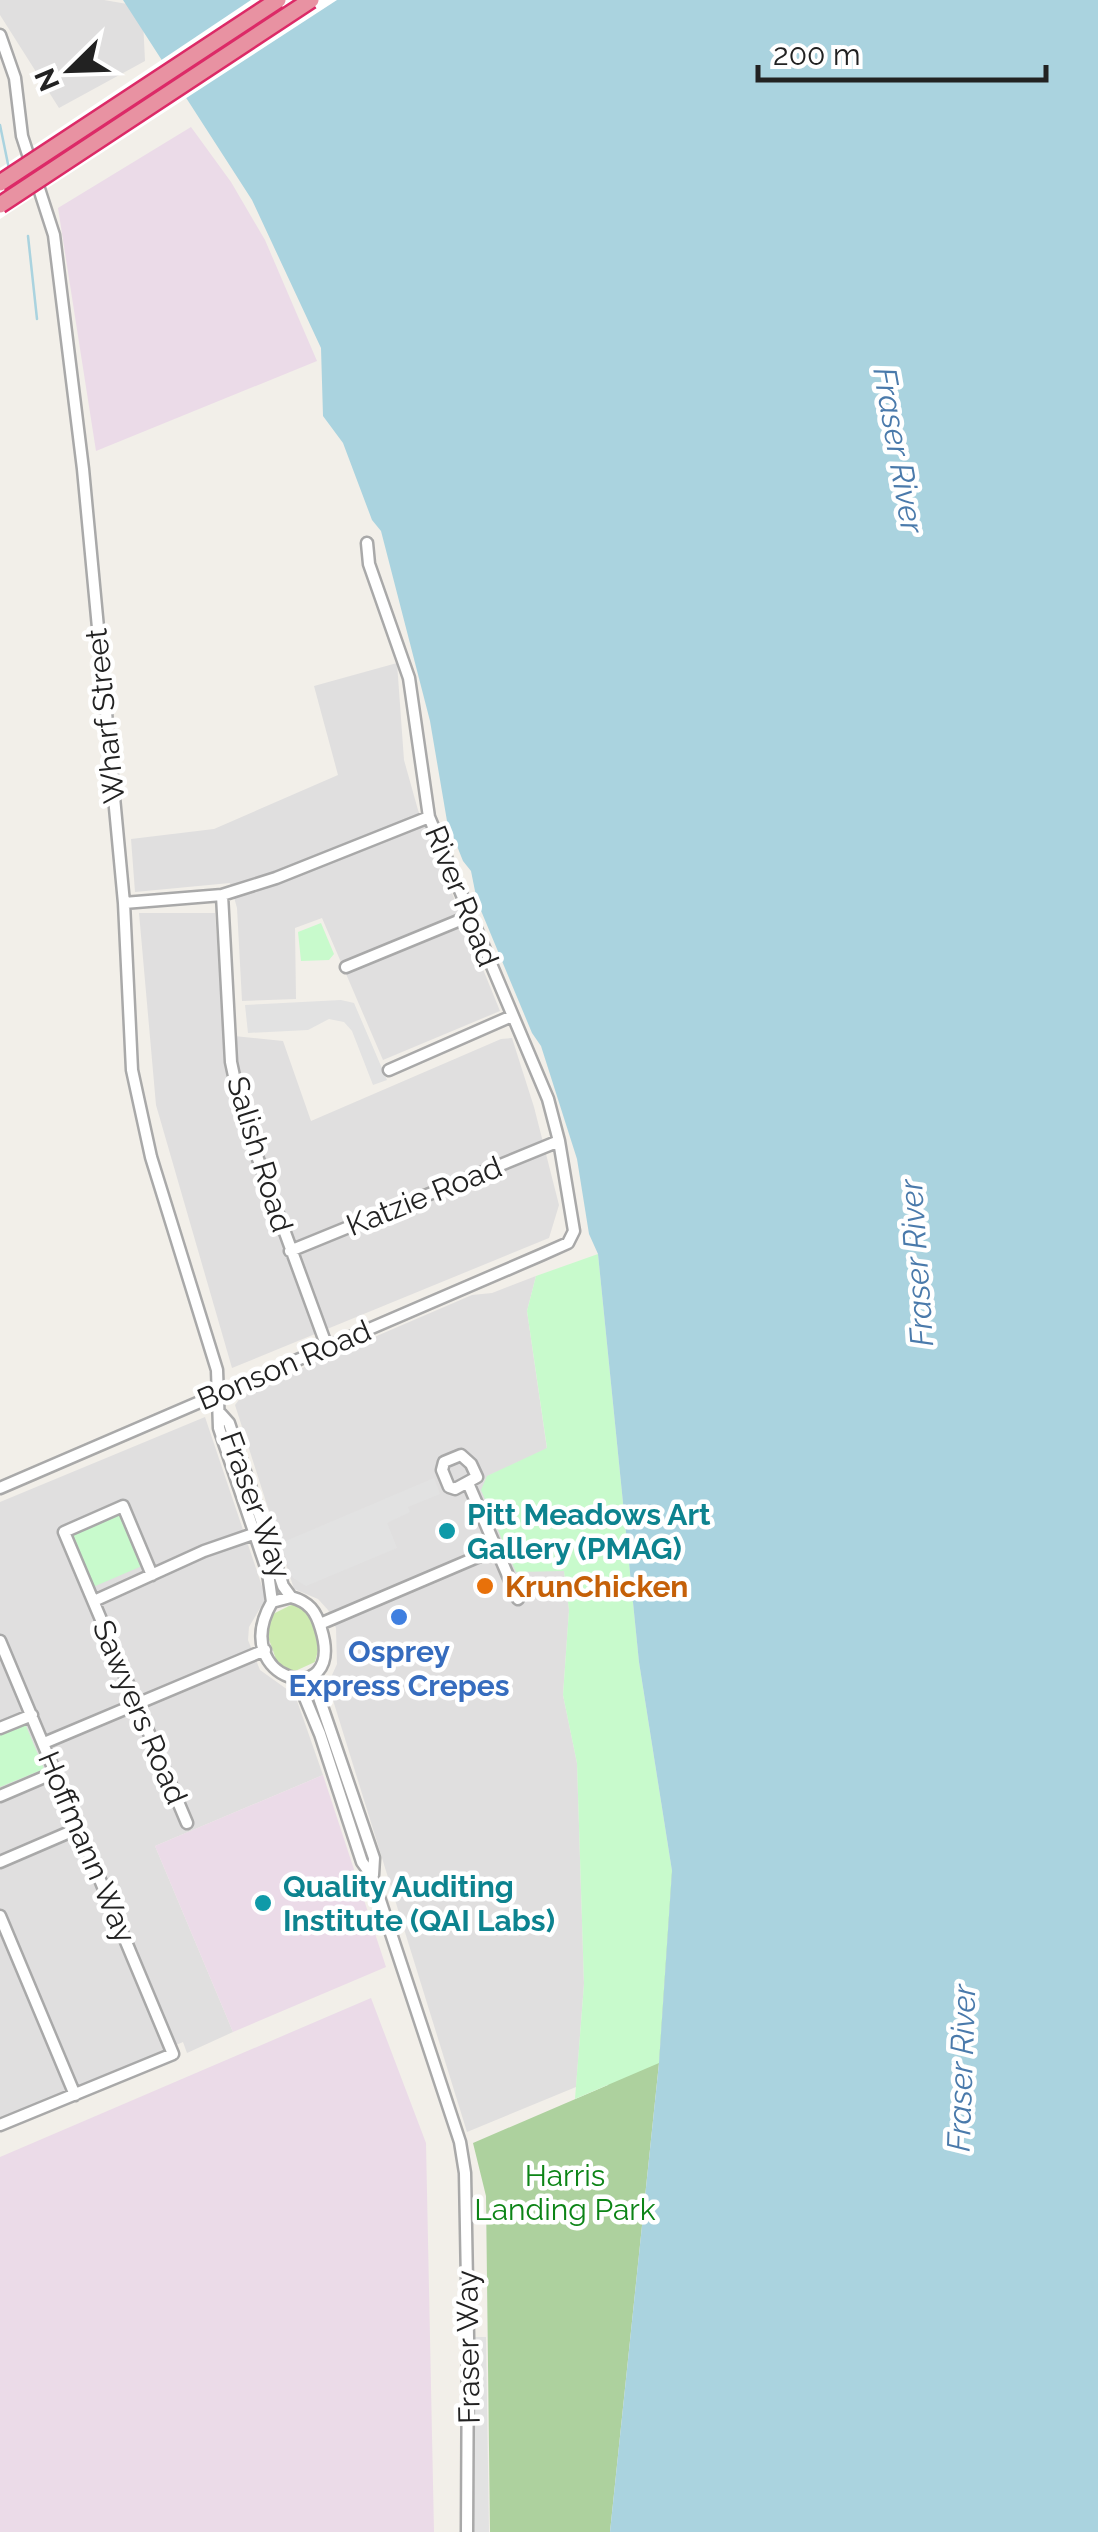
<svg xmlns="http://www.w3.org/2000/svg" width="1098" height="2532" font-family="Raleway,sans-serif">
  <rect width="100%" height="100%" fill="#f2efe9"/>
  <path fill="#e0dfdf" d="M0 0H104L133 5 143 20 145 61 59 108 0 15Z
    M397 663 404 760 418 810 500 1011 383 1060 322 918 295 928 296 999 242 1001 237 908 230 883 135 892 131 839 214 829 338 775 314 686Z
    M139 913H215L224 1035 283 1041 311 1121 501 1039 512 1038 534 1107 559 1205 549 1238 232 1368 156 1105Z
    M536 1276 527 1311 547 1449 488 1476 564 1571 569 1610 563 1695 577 1763 584 1984 576 2087 467 2132 328 1684 337 1664 336 1628 328 1610 318 1599 294 1589 235 1405 244 1393 472 1295 492 1293Z
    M205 1417 266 1598 249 1627 248 1640 260 1670 295 1695 323 1775 155 1846 233 2032 187 2053 183 2042 0 2120V1502Z"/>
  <path fill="#ebdbe8" d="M191 127 231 182 265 240 317 361 96 451 58 208Z
    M323 1775 386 1967 233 2032 155 1846Z
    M371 1998 426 2143 434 2532H0V2157Z"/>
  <path fill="#cdebb0" d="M293 1604 306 1608 320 1643 315 1662 293 1672 278 1665 266 1631 269 1616Z"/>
  <path fill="#add19e" d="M672 1871 659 2063 610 2532H490L486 2196 473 2143 608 2085Z"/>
  <path fill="#c8facc" d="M321 923 334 954 329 960 301 961 298 932Z
    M598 1254 639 1662 672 1871 659 2063 575 2099 584 1984 577 1763 563 1695 569 1610 564 1571 516 1572 481 1490 487 1476 547 1448 527 1311 536 1276Z
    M119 1513 142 1566 93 1587 70 1534Z
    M24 1721 44 1769 0 1787V1731Z"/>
  <path fill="#e2e2e2" d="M341 1000 354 1003 387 1080 373 1085 352 1031 344 1022 329 1019 308 1030 248 1033 245 1005Z
    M434 1478 440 1494 408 1507 410 1512 387 1523 397 1548 306 1586 293 1578 281 1543Z
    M468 2337H486L489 2532H472Z"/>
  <path fill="#aad3df" d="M123 0H1098V2532H610L659 2063 672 1871 639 1662 598 1254 589 1234 577 1159 541 1046 532 1033 477 901 471 871 463 861 447 821 430 721 381 531 372 520 343 443 323 416 321 348 252 200Z"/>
  <path fill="#fff" d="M251 0H337L0 219V168Z"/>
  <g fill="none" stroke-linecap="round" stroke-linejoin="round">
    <path stroke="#aad3df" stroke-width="2.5" d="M0 125 9 169
      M28 236 37 319"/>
    <g stroke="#a9a9a9" stroke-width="15">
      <path id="minor" d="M0 35 15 78 22 136 54 235 83 469 124 903 132 1070 151 1157 217 1370 219 1428 268 1573 272 1602
        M222 895 231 1062 243 1118 327 1347
        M124 903 222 895 276 878 429 817
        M346 967 470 916
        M389 1070 512 1016
        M290 1251 559 1141
        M221 1414 229 1423 283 1586 291 1597
        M461 1455 471 1464 477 1477 455 1489 449 1487 442 1470 444 1462Z
        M468 1483 518 1599
        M0 1488 541 1255 568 1243 574 1231 559 1141 548 1099 429 817 409 678 369 564 367 543
        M152 1575 123 1506 64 1532 187 1823
        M291 1597C309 1602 316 1611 321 1629 347 1713 226 1681 272 1602Z
        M94 1601 204 1551 259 1532
        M320 1624 496 1549
        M0 1641 173 2054 0 2125
        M312 1677 374 1858 373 1875
        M298 1681 320 1734 362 1862 372 1876 460 2142 465 2173 468 2337 467 2532
        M0 1728 32 1715
        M44 1743 265 1650
        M0 1796 56 1772
        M0 1862 79 1828
        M0 1916 75 2095"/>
    </g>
    <use href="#minor" stroke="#fff" stroke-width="10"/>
    <g stroke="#dc2a67" stroke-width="20" stroke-linecap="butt">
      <path id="highway-bridge" d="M0 183 278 0
        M0 205 311 0"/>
    </g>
    <use href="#highway-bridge" stroke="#e892a2" stroke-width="15"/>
  </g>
  <g fill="#0f9aa8" stroke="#fff" stroke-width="4">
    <circle cx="447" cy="1531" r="10"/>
    <circle cx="263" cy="1903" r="10"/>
  </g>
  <circle fill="#e8710a" stroke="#fff" stroke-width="4" cx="485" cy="1586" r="10"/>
  <circle fill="#3f7fe0" stroke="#fff" stroke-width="4" cx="399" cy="1617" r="10"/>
  <g text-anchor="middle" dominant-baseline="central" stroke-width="9" stroke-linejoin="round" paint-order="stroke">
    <g font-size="30" fill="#222" stroke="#fff">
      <text transform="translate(105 716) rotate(-96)">Wharf Street</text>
      <text transform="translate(462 896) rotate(68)">River Road</text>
      <text transform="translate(260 1154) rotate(73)">Salish Road</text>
      <text transform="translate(424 1196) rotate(-22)">Katzie Road</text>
      <text transform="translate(284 1365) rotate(-23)">Bonson Road</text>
      <text transform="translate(256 1505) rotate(70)">Fraser Way</text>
      <text transform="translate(140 1712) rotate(67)">Sawyers Road</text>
      <text transform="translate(87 1847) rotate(67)">Hoffmann Way</text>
      <text transform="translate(468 2347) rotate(-91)">Fraser Way</text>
    </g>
    <g font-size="30" font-weight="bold" fill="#0d838f" stroke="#fff" text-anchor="start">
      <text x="467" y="1514">Pitt Meadows Art<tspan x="467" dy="34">Gallery (PMAG)</tspan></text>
      <text x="283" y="1886">Quality Auditing<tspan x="283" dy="34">Institute (QAI Labs)</tspan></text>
    </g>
    <g font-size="30" font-weight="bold" fill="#c56008" stroke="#fff" text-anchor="start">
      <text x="505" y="1586">KrunChicken</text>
    </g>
    <g font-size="30" font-weight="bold" fill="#366cbe" stroke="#fff">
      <text x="399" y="1651">Osprey<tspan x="399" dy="34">Express Crepes</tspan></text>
    </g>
    <g font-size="30" fill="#0c8416" stroke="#fff">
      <text x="565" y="2175">Harris<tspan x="565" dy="34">Landing Park</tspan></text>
    </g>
    <g font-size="32" font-style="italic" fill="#4a7aab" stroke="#fff">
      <text transform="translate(899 450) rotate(80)">Fraser River</text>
      <text transform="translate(916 1263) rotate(-94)">Fraser River</text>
      <text transform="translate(961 2068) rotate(-88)">Fraser River</text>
    </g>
  </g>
  <g transform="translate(70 70) rotate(247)" stroke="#ffffff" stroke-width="8" paint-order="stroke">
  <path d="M0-8L18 38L0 25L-18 38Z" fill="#222222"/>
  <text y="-15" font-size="28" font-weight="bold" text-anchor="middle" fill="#222222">N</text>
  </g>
  <path d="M758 65v15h288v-15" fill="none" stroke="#222222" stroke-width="5"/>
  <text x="773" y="65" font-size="30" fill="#222222" stroke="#ffffff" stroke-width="8" paint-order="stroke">200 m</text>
</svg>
